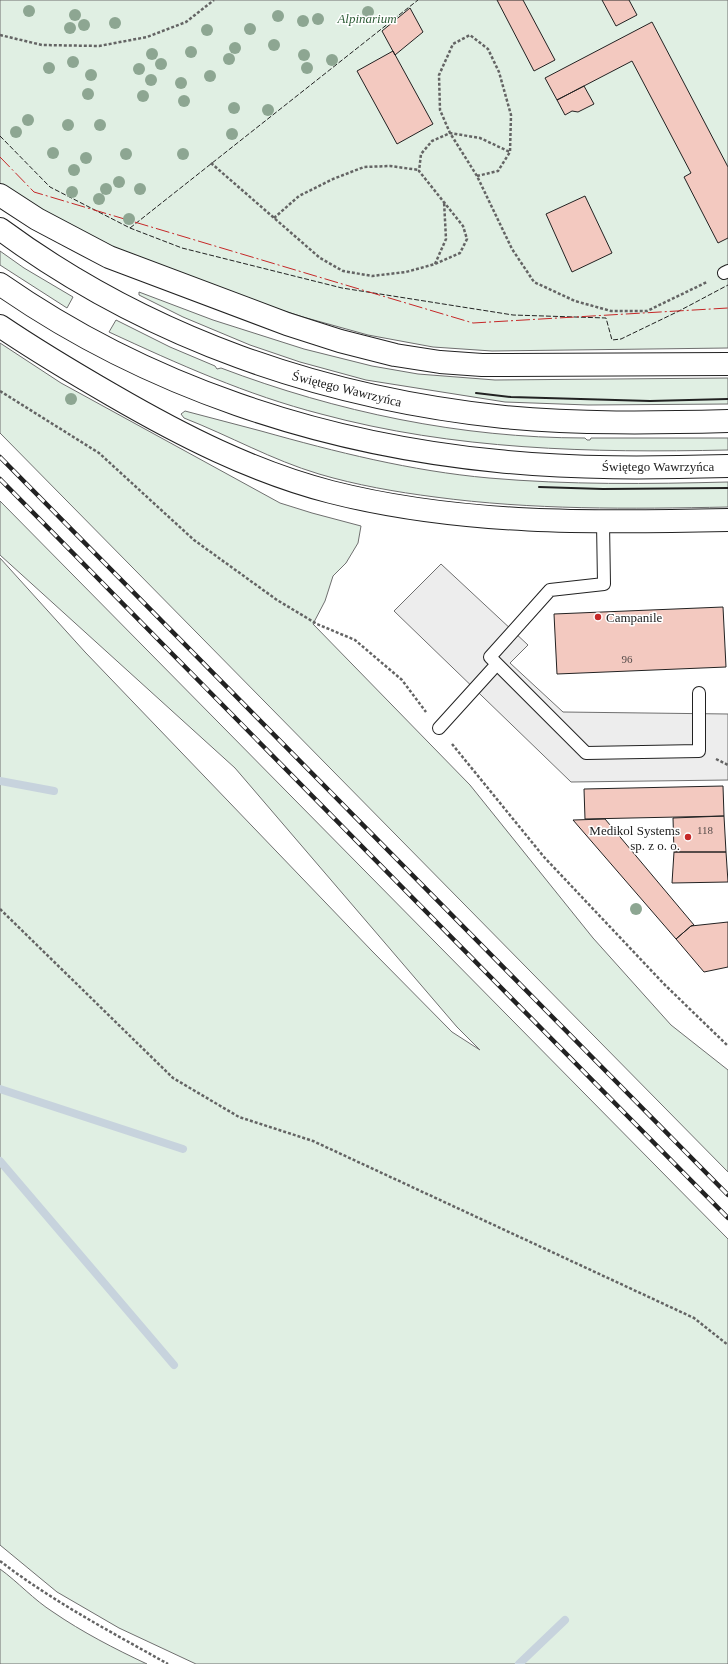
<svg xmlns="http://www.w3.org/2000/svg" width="728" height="1664" font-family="'Times New Roman',serif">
  <rect width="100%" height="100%" fill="#fff"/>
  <path fill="#e0efe3" stroke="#6f6f6f" d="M0 0H728V348L492 351 433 347 368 335 303 317 209 287 119 251 50 217 0 186Z
    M0 251 24 268 73 297 67 308 0 265Z
    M139 292 213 320 304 349 372 366 418 374 495 380 728 378V404L588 405 505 402 366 380 300 362 250 345 183 317 139 295Z
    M116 320 170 347 215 366 217 369 221 368C337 412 461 438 585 438L587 440H590L591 438H728V450C591 453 454 450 321 414 247 395 178 364 109 332Z
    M0 343 61 383 280 503 312 513 361 526 358 543 346 563 333 576 325 601 313 624 470 785 593 938 671 1025 728 1070V1172L0 433Z
    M185 411C210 418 236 424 261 431 336 452 411 471 489 478 569 485 648 484 728 482V507C630 509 532 510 435 497 396 492 356 485 319 474 272 460 230 436 184 418L181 414Z
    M0 501 728 1239V1664H196L119 1628 57 1592 0 1545V558L85 652 372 951 452 1032 480 1050 457 1027 235 768 0 555Z
    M0 1569C18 1582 34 1600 53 1612 82 1632 115 1649 147 1664H0Z"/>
  <path fill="#ededed" stroke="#6f6f6f" d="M441 564 528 645 510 663 563 712 728 714V780L571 782 394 611Z"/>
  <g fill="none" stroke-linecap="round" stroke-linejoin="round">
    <path stroke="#c7d3dd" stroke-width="8" d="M0 781 54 791
      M0 1089 183 1149
      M0 1161 174 1365
      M519 1664 565 1620"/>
  </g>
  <path fill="#f3c9c0" stroke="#222" d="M497 0H523L555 60 534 71Z
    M602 0H629L637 15 616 26Z
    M410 8 423 32 395 55 382 31Z
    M652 22 728 167V238L718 243 684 177 691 173 632 61 557 100 545 78Z
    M393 51 433 124 397 144 357 71Z
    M584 86 594 104 578 112 572 111 565 115 557 100Z
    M585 196 612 253 572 272 546 214Z
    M723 607 726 667 557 674 554 614Z
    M723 786 724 816 585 819 584 789Z
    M724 816 726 852H674L673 818Z
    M605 819 694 925 691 926 676 939 573 820Z
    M674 852H726L728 882 672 883Z
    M728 922V967L704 972 676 939 691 926Z"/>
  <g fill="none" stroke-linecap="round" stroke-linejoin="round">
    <g stroke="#222" stroke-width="14">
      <path id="service" d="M724 273 728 271
        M603 523 604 584 550 590 490 657 586 753 699 751V693
        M439 728 497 664"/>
    </g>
    <g stroke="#222" stroke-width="24">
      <path id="secondary" d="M0 195 37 219 109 257 287 324 340 341 395 355 440 362 482 365 728 364
        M0 229C148 338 322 398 504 417 578 424 654 423 728 421
        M0 284C146 386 321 444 498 461 574 469 652 468 728 466
        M0 326C37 351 74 373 112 395 181 435 253 472 331 492 461 525 595 523 728 520"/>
    </g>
    <path stroke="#646464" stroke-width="2.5" stroke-dasharray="3 2" stroke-linecap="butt" d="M0 35 42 45 99 46 147 37 186 22 214 0
      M211 163 320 258 343 271 372 276 406 272 435 264 460 253 467 239 463 226 419 171 421 154 432 141 450 133 480 138 510 152
      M477 176 498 171 510 152 511 115 499 72 488 49 470 35 453 44 439 75 440 110 450 133 477 176 512 249 534 282 575 301 611 311H647L707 282
      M274 218 299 196 333 179 364 167 390 166 419 170
      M435 264 446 239 444 201
      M0 391 99 453 194 540 277 600 317 624 355 640 402 680 426 712
      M452 744 544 857 664 984 728 1046
      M716 759 728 765
      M0 909 173 1078 239 1117 313 1141 694 1318 728 1345
      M0 1561C52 1601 111 1632 168 1664"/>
    <use href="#service" stroke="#fff" stroke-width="12"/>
    <use href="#secondary" stroke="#fff" stroke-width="22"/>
    <g stroke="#222" stroke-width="4.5">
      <path id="rail" d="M0 457 728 1195
        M0 479 728 1218"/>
    </g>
    <use href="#rail" stroke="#fff" stroke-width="3" stroke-dasharray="9" stroke-linecap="butt"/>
    <path stroke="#222" stroke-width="1" stroke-dasharray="5 2" stroke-linecap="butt" d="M0 136 50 187 130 228 182 248 342 288 513 315 606 318 612 340 621 339 679 311 728 285
      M130 228 418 0"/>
    <path stroke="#222" stroke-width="2" d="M476 393 511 397 650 401 728 399
      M539 487 603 489 728 488"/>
    <path stroke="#c62828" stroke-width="1" stroke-dasharray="14 3 2 3" stroke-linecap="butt" d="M0 157 34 192 473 323 728 308"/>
  </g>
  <g fill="#8da692">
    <circle cx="29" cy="11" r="6"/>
    <circle cx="368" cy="12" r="6"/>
    <circle cx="75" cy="15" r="6"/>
    <circle cx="278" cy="16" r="6"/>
    <circle cx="318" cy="19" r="6"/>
    <circle cx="303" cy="21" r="6"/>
    <circle cx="115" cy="23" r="6"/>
    <circle cx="84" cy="25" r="6"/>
    <circle cx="70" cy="28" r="6"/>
    <circle cx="250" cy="29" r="6"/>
    <circle cx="207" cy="30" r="6"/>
    <circle cx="274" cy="45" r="6"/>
    <circle cx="235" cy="48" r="6"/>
    <circle cx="191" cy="52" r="6"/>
    <circle cx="152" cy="54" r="6"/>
    <circle cx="304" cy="55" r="6"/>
    <circle cx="229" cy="59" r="6"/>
    <circle cx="332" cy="60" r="6"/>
    <circle cx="73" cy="62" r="6"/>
    <circle cx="161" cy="64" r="6"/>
    <circle cx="49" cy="68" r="6"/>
    <circle cx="307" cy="68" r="6"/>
    <circle cx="139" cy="69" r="6"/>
    <circle cx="91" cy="75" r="6"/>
    <circle cx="210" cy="76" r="6"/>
    <circle cx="151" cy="80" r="6"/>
    <circle cx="181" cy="83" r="6"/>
    <circle cx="88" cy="94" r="6"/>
    <circle cx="143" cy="96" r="6"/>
    <circle cx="184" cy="101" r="6"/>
    <circle cx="234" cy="108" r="6"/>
    <circle cx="268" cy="110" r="6"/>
    <circle cx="28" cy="120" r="6"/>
    <circle cx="68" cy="125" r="6"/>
    <circle cx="100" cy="125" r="6"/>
    <circle cx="16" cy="132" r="6"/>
    <circle cx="232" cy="134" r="6"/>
    <circle cx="53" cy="153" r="6"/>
    <circle cx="126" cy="154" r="6"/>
    <circle cx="183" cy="154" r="6"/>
    <circle cx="86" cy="158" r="6"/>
    <circle cx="74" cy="170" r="6"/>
    <circle cx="119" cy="182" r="6"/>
    <circle cx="106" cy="189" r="6"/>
    <circle cx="140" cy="189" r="6"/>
    <circle cx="72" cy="192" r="6"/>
    <circle cx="99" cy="199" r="6"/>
    <circle cx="129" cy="219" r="6"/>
    <circle cx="71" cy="399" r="6"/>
    <circle cx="636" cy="909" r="6"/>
  </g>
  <g fill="#c62828" stroke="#fff" stroke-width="1.5">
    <circle cx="598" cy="617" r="4"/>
    <circle cx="688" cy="837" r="4"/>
  </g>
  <g text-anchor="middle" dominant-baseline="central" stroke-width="3" stroke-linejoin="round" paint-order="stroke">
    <g font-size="11" fill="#564c4a">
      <text x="627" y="659">96</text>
      <text x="705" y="830">118</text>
    </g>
    <g font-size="13" font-style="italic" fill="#2f5e38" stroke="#fff">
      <text x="367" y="18">Alpinarium</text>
    </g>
    <g font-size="13" fill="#222" stroke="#fff">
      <text transform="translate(347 389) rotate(14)">Świętego Wawrzyńca</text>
      <text x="658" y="466">Świętego Wawrzyńca</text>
    </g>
    <g font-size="13" fill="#222" stroke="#fff" text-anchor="start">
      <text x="606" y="617">Campanile</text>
      <text x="680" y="830" text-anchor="end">Medikol Systems<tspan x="680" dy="15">sp. z o. o.</tspan></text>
    </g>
  </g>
</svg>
